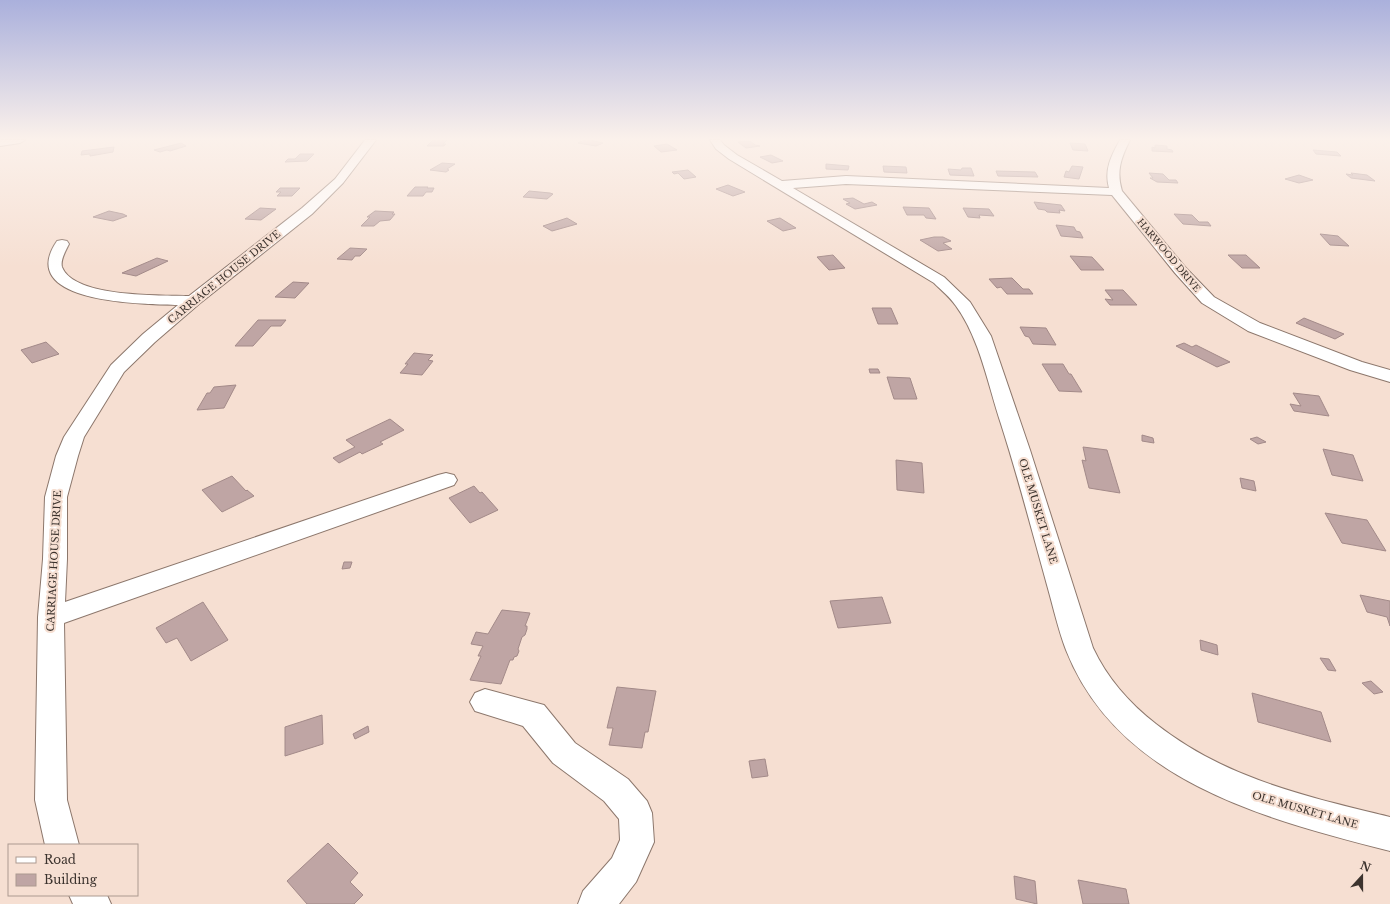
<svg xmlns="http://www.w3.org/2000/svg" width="1390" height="904" font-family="'Libre Baskerville',serif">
  <rect width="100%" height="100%" fill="#f6dfd2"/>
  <path fill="#bfa5a4" stroke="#a38a89" d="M433 140H447L443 144H446L444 146H427Z
    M584 140H590L603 143 596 146 578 143Z
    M750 141 755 145 760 146 746 148 738 142Z
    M181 143 186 146 170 151 167 150 160 152 154 150Z
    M1070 143 1085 144 1088 151 1073 150Z
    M667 144 677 150 661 152 654 146Z
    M1155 145 1167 146V149L1172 150 1173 152 1152 151V147L1155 148Z
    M114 147 113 152 90 156V154L81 155 82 151Z
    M1313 150 1337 152 1341 156 1316 154Z
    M300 154H314L307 161 285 162 288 159H295Z
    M771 155 783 161 772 163 760 157Z
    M442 163 455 164 447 169 449 170 446 172 430 170Z
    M826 164 849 166 848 170 826 169Z
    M883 166 906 167 907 173 884 172Z
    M1072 166 1083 167 1079 179 1064 177 1066 171 1069 172Z
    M962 168H971L974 176 950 175 948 169 961 170Z
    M688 170 696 177 684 179 678 173 674 174 672 172Z
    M996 171 1035 172 1038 177 998 176Z
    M1149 173 1163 174 1169 180H1176L1178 183 1157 182 1150 178H1153Z
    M1351 173 1367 175 1375 181 1351 178 1346 174 1353 175Z
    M1299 175 1313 180 1299 183 1285 179Z
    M728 185 745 192 733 196 716 189Z
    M415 187H428L427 188H434L432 192H426L423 196H407Z
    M280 188H300L292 196H277L281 192H276Z
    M529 191 550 193 553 194 547 199 523 197Z
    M853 198 864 204 872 202 877 205 855 209 846 204 850 203 843 199Z
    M1034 202 1061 205 1065 211 1059 210 1060 213 1047 212 1045 210 1038 209Z
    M903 207 929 208 936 219 926 218 924 215H907Z
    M260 208 276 209 261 220 245 219Z
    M963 208 989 209 994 216 979 215 980 218 968 217Z
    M109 211 123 214 127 216 113 221 93 217Z
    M375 211 394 212 392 214H395L390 220 380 221 374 226H361L370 217H367Z
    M1174 214 1192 215 1199 222H1208L1211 226 1183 224Z
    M567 218 577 224 552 231 543 226Z
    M780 218 796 228 783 231 767 221Z
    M1056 225 1074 227 1076 231 1080 232 1083 238 1061 236Z
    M1320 234 1338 236 1349 246 1330 245Z
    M934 237H943L951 241 943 243 952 249 938 251 920 240Z
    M350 248 367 249 360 256H355L352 260 337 259Z
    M833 255 845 268 829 270 817 257Z
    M1228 255H1246L1260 268H1242Z
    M1070 256 1092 257 1104 270H1081Z
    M157 258 168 261 136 276 122 273Z
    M1012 278 1023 289H1029L1033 294H1007L1001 287 997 288 989 279Z
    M293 282 309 283 295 298 275 297Z
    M1105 290H1123L1137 305H1110L1105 299 1113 300Z
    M872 308H891L898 324H878Z
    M1304 318 1344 334 1335 339 1296 323Z
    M258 320H286L281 326H271L253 346H235Z
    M1020 327 1046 328 1056 345 1033 344 1029 337 1025 336Z
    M46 342 59 354 32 363 21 350Z
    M1184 343 1192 347 1196 345 1230 362 1217 367 1176 346Z
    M414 353 433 355 428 360 433 361 422 375 400 373 408 364H405Z
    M1042 364H1063L1069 374H1071L1082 392 1059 391Z
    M869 369H878L880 373H870Z
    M887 377 910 378 917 399H894Z
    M236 385 224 408 197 410 207 393H210L214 387Z
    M1293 393 1319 396 1329 416 1294 411 1290 404 1301 406Z
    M390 419 404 430 380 442 383 444 362 454 360 452 339 463 333 458 355 447 346 440Z
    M1142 435 1153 438 1154 443 1142 441Z
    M1257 437 1266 442 1258 444 1250 439Z
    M1083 447 1107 450 1120 493 1089 488 1082 460 1086 461Z
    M1323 449 1353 455 1363 481 1332 475Z
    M896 460 922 463 924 493 897 490Z
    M232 476 246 491 247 490 254 496 222 512 202 490Z
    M1240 478 1254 481 1256 491 1242 488Z
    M474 486 480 493 482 492 498 510 470 523 449 498Z
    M1325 513 1367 520 1386 551 1342 543Z
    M344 562H352L350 568 342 569Z
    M1360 595 1390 601V626L1387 617 1367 612Z
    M882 597 891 623 838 628 830 601Z
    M203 602 228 640 191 661 177 638 166 643 156 628Z
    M502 610 530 613 525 626H527V629L525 635 522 637 518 649 519 651 517 656 514 657 513 660H510L501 684 470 680 481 656H478L483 646 471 644 476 632 488 634Z
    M1200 640 1217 645 1218 655 1201 650Z
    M1320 658 1329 659 1336 671 1328 670Z
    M1371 681 1383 692 1374 694 1362 683Z
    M617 687 656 691 648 732H645L642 748 609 745 613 728H607Z
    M1252 693 1321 712 1331 742 1258 722Z
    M322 715 323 744 285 756V727Z
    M368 726 369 732 355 739 353 734Z
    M765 759 768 776 752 778 749 761Z
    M328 843 358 873 350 882 363 895 354 904H307L287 881Z
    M1014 876 1035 881 1037 904 1016 899Z
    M1078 880 1126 889 1129 904H1083Z"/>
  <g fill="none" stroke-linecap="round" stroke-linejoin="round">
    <g stroke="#8c776c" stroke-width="2">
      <path id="minor" d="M0 140H25L20 143 0 146Z
        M365 140H376L343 183 312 214 199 304 155 342 124 372 84 437 78 456 67 497V559L65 602 438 475 446 473 454 475 457 480 454 485 64 623 67 800 79 845H45L35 800 38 617 43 559 45 497 56 456 64 437 111 365 143 334 178 305C145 304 14 304 57 241L62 240 67 241 69 244C66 250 60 260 62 267 74 298 161 295 189 296L302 208 335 179Z
        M710 140H720L724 145 737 155 782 181 846 176 1109 188C1104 170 1111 156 1120 140H1130C1121 158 1116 171 1122 191L1185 267 1214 297 1260 323 1362 362 1390 370V382L1350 370 1248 331 1202 303 1175 273 1112 195 846 184 793 188 944 277 970 302 991 336 1030 450 1093 648C1107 678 1130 704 1156 724 1226 779 1305 796 1390 817V851C1266 819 1118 782 1066 650 1058 629 1053 606 1047 585 1032 531 1018 477 1001 424 988 385 980 339 956 306 950 297 941 290 934 283L729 159 716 149Z
        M485 689 544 705 575 743 628 779 647 801 652 813 654 842 636 882 619 904H578L583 891 612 858 620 840 619 819 604 801 553 763 523 726 475 711 470 702 475 693Z
        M69 895H107L111 904H73Z"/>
    </g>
    <use href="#minor" fill="#fff" fill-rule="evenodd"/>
  </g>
  <linearGradient id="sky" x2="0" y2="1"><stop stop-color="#aab0dc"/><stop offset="0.52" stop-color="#fbf1eb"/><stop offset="1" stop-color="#fbf1eb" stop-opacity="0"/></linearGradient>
  <rect width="1390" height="267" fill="url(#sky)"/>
  <g text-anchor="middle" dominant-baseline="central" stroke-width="4" stroke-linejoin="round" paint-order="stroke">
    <g font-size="9" fill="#3c332e" stroke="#f6dfd2">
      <text transform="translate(1169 255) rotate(50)">HARWOOD DRIVE</text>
    </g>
    <g font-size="10" fill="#3c332e" stroke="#f6dfd2">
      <text transform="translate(224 277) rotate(-39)">CARRIAGE HOUSE DRIVE</text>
      <text transform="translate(1038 511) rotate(73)">OLE MUSKET LANE</text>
      <text transform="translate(54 561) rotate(-87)">CARRIAGE HOUSE DRIVE</text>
      <text transform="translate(1305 810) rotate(16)">OLE MUSKET LANE</text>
    </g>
  </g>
  <rect x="8" y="844" width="130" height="52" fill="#f6dfd2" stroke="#ac9a90"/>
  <rect x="16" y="857" width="20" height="6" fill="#ffffff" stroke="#ac9a90"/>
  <text x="44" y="864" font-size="12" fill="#3c332e">Road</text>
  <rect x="16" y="874" width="20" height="12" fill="#bfa5a4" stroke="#ac9a90"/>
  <text x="44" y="884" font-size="12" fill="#3c332e">Building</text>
  <g transform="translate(1362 876) rotate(21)" stroke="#f6dfd2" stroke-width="3" paint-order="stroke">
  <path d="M0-3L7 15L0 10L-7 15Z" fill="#3c332e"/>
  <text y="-6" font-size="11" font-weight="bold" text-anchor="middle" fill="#3c332e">N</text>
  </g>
</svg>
